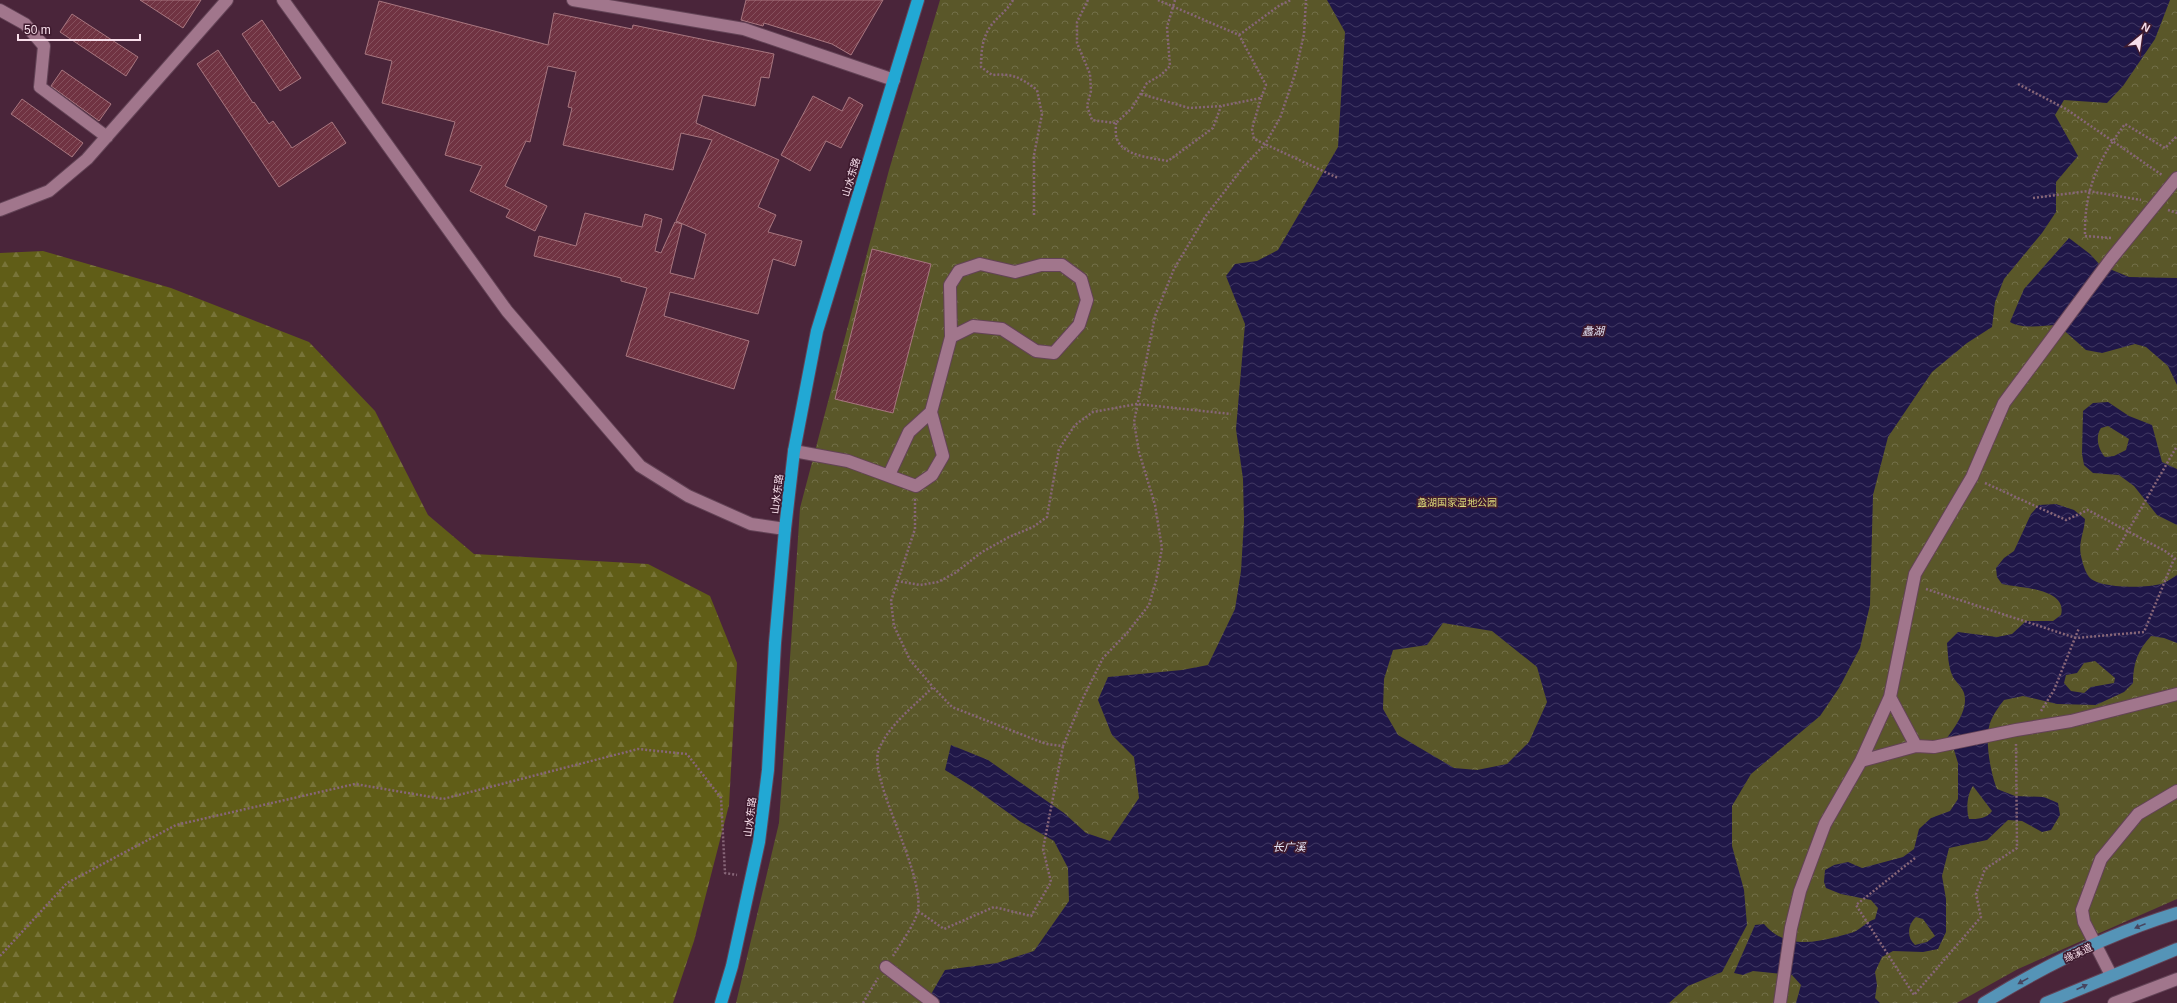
<svg xmlns="http://www.w3.org/2000/svg" width="2177" height="1003" font-family="Arial,'Noto Sans SC',sans-serif">
  <defs>
    <pattern id="forest-firs" width="22" height="20" patternUnits="userSpaceOnUse"><rect width="22" height="20" fill="#605d17"/><path d="M5 1l3.5 6h-7zM16 11l3.5 6h-7z" fill="#787439"/></pattern>
    <pattern id="park-crowns" width="20" height="18" patternUnits="userSpaceOnUse"><rect width="20" height="18" fill="#5a5729"/><path d="M2 6a3 3 0 1 1 6 0M12 15a3 3 0 1 1 6 0" fill="none" stroke="#726f48"/></pattern>
    <pattern id="water-waves" width="16" height="10" patternUnits="userSpaceOnUse"><rect width="16" height="10" fill="#201748"/><path d="M0 5q4-4 8 0t8 0" fill="none" stroke="#413863"/></pattern>
    <pattern id="building-hatch" width="6" height="6" patternUnits="userSpaceOnUse"><rect width="6" height="6" fill="#703342"/><path d="M-1 1l2-2M0 6l6-6M5 7l2-2" fill="none" stroke="#85505d"/></pattern>
  </defs>
  <rect width="100%" height="100%" fill="#4a253a"/>
  <path fill="url(#forest-firs)" d="M43 251 171 288 309 342 375 411 428 515 474 554 648 564 710 596 737 663 729 805 694 941 673 1003H0V253Z"/>
  <path fill="url(#park-crowns)" d="M940 0H2177V899L2018 969 1957 1003H736L779 823 800 508 889 170Z"/>
  <path fill="url(#water-waves)" fill-rule="evenodd" d="M1327 0H2170L2155 39 2123 86 2107 103 2064 100 2055 115 2078 156 2056 182V212L2042 233 2004 279 1995 302 1992 327 1967 343 1932 372 1888 437 1873 495 1870 605 1860 648 1839 688 1820 716 1751 774 1732 806V846L1744 890 1747 925 1722 972 1688 986 1669 1003H926L945 970 997 963 1034 951 1069 901 1068 868 1054 841 1021 822 974 788 945 770 951 745 988 760 1064 813 1086 833 1110 841 1139 798 1134 757 1112 735 1098 700 1108 677 1182 670 1208 665 1235 609 1241 571 1244 521 1243 479 1236 429 1245 324 1226 276 1235 264 1257 261 1278 250 1338 147 1345 32ZM1443 623 1492 631 1537 667 1547 702 1529 742 1507 764 1477 770 1454 768 1398 735 1383 709 1384 679 1393 650 1427 645Z
    M2069 238 2090 254 2100 265 2129 277 2177 278V385L2168 366 2146 347 2135 344 2102 353 2086 350 2058 325C2043 325 2024 330 2010 322L2024 289Z
    M2108 402 2129 416 2152 425 2162 462 2177 469V525L2157 515 2134 486 2119 475 2093 473 2084 465 2082 454 2083 411 2093 403ZM2108 426 2129 439 2126 450 2114 456 2105 457C2098 449 2095 437 2101 428Z
    M2056 504 2074 510 2085 519C2084 535 2077 543 2082 560 2083 565 2086 573 2089 577 2099 589 2147 588 2161 584 2167 582 2172 578 2177 575V643L2164 638 2151 636C2138 650 2133 663 2133 683L2124 692 2096 705 2057 704 2023 696 2004 700C1998 708 1991 717 1989 727 1985 742 1991 775 1997 789L2015 796 2044 797 2058 803 2060 815 2051 830 2042 832 2022 821 2008 820 1987 840 1949 848 1942 876 1946 899V932L1938 949 1923 952 1893 951 1882 957 1875 972 1877 985 1875 998 1880 1003H1796L1801 985 1792 975 1753 971 1743 975 1734 973 1755 925 1764 924C1783 947 1810 944 1836 937 1842 935 1849 934 1854 932 1862 928 1866 922 1875 919L1878 908 1871 900 1841 894 1826 888 1824 882 1825 870 1834 865 1848 862 1862 868 1903 857 1914 849 1919 829 1931 818 1950 811 1958 799V763L1954 750 1945 741C1954 728 1969 710 1964 693 1962 687 1956 682 1953 677 1948 667 1948 654 1947 643L1958 632 1997 637 2012 634 2026 621H2053L2061 615C2068 588 2019 588 2002 584L1997 577 1996 568 2004 558 2014 551 2031 514 2039 505ZM2095 661 2115 678 2114 683 2091 687 2084 693 2071 691 2064 683 2066 675 2077 673 2084 663ZM1973 786 1992 811C1986 819 1978 819 1969 819 1966 810 1967 794 1973 786ZM1916 917 1923 919 1935 936 1927 942 1915 945C1906 937 1908 924 1916 917Z"/>
  <path fill="url(#building-hatch)" stroke="#a87780" d="M140 0H201L183 28Z
    M746 0H883L851 55 832 44 764 23 763 26 741 20Z
    M379 1 548 45 554 13 632 29 633 25 774 54 769 78 761 77 755 106 703 95 696 123 779 160 758 207 776 215 768 232 802 241 795 266 773 259 758 314 670 292 664 316 749 341 734 389 626 356 647 288 621 281V278L534 256 539 236 576 246 585 213 642 227 645 214 662 219 655 251 661 253 675 222 682 224 670 273 694 279 706 234 676 221 712 140 681 133 673 170 563 145 572 108 568 107 576 72 548 66 530 142 526 141 505 186 547 206 535 231 506 217 510 210 470 191 482 166 445 155 455 122 382 103 392 61 365 54Z
    M72 14 138 57 126 76 60 32Z
    M262 20 301 78 280 91 242 34Z
    M218 50 253 103 254 102 269 124 273 121 292 148 332 122 346 143 279 187 197 64Z
    M62 70 111 104 99 121 51 86Z
    M813 96 842 111 849 97 863 105 841 148 826 141 810 171 781 155Z
    M22 99 83 143 72 157 11 114Z
    M872 249 931 264 893 413 835 399Z"/>
  <g fill="none" stroke-linecap="round" stroke-linejoin="round">
    <g stroke="#634356" stroke-width="14">
      <path id="minor" d="M283 0 507 311 640 466 688 496 751 524 785 529
        M573 0 744 29 894 80
        M0 10 25 24 44 46 40 87 107 137
        M0 210 49 191 87 159 227 0
        M794 451 848 461 916 486 932 475 943 456 931 412 951 337 973 326 1002 329 1036 351 1054 353 1079 325 1087 300 1081 279 1062 265H1041L1015 272 980 264 959 271 950 285 951 337
        M889 475 909 432 931 412
        M1890 697 1916 746
        M1861 761 1916 746 1934 747 2016 730 2071 721 2177 694
        M886 967 933 1003
        M2111 975 2084 922 2082 910 2101 859 2138 814 2177 791
        M1780 1003 1791 928 1800 891 1825 824 1861 761 1890 697 1915 574 1972 477 2004 403 2111 259 2177 178
        M2114 1003 2177 979"/>
    </g>
    <g stroke="#634356" stroke-width="14">
      <path id="major" d="M1984 1003C2044 966 2109 934 2177 913
        M2046 1003 2177 949"/>
    </g>
    <g stroke="#634356" stroke-width="14">
      <path id="highway" d="M721 1003 732 966 759 842 768 770 775 643 785 529 794 451 817 331 918 0"/>
    </g>
    <path stroke="#876678" stroke-width="2.5" stroke-dasharray="2 2" stroke-linecap="butt" d="M1013 0C1007 11 997 17 990 27 982 39 981 53 981 67L992 75C1013 73 1021 78 1037 90L1042 114 1034 155V216
      M1088 0 1077 22V43L1090 74 1091 91 1087 106 1092 120 1116 123 1132 108 1147 83 1161 75 1170 66 1167 27 1175 0
      M1239 35 1280 5 1291 0
      M2018 84 2066 109 2162 175
      M1141 94 1189 108 1221 106 1261 98 1266 85 1239 35 1158 0
      M1261 98 1252 129 1254 139 1338 178
      M1116 123C1116 128 1115 134 1117 139 1123 156 1152 158 1168 161L1213 128 1221 106
      M2033 198 2088 191 2141 200
      M2168 210 2177 213
      M2111 238 2085 236C2084 190 2098 160 2125 124L2165 148 2177 136
      M1985 483 2066 520 2088 510 2165 551 2177 560
      M915 499V529L891 601 894 626 910 660 933 687
      M2117 550 2177 446
      M897 581 920 585 938 582 955 573 982 552 1009 537 1033 527 1047 517 1059 449 1075 425 1093 412 1137 404 1231 414
      M1926 589 2076 638 2144 632 2174 559
      M2041 711 2054 690 2079 628
      M1915 858 1856 905 1914 995 1981 917 1976 894 1985 869 2017 848 2016 744
      M918 911 944 929 994 907 1031 916 1051 882 1043 849 1063 746
      M0 956 67 883 176 825 355 784 443 799 638 749 687 754 721 798 725 873 737 875
      M893 956C900 944 916 923 918 910 924 870 867 778 879 749 889 725 914 706 933 687L952 707 1046 744 1063 746 1082 700 1103 658 1127 633 1149 605 1156 581 1162 548 1155 505 1139 452 1134 422 1155 316 1174 269 1205 217 1244 166 1265 144 1280 118 1295 74 1304 34 1306 0
      M863 1003 878 978"/>
    <use href="#minor" stroke="#a1768c" stroke-width="12"/>
    <use href="#major" stroke="#5594b7" stroke-width="12"/>
    <use href="#highway" stroke="#22a8d4" stroke-width="12"/>
  </g>
  <defs><path id="oneway-solid" d="M-6-.8H1V-3.2L6.5 0L1 3.2V.8H-6Z"/></defs>
  <g fill="#47455f">
    <use href="#oneway-solid" transform="translate(2140 926) rotate(158)"/>
    <use href="#oneway-solid" transform="translate(2023 981) rotate(151)"/>
    <use href="#oneway-solid" transform="translate(2082 987) rotate(-24)"/>
  </g>
  <g text-anchor="middle" dominant-baseline="central" stroke-width="3.5" stroke-linejoin="round" paint-order="stroke">
    <g font-size="10" fill="#f8dfeb" stroke="#3f1b2f">
      <text transform="translate(851 177) rotate(-73)">山水东路</text>
      <text transform="translate(777 494) rotate(-83)">山水东路</text>
      <text transform="translate(750 817) rotate(-83)">山水东路</text>
      <text transform="translate(2078 953) rotate(-25)">缘溪道</text>
    </g>
    <g font-size="10" fill="#dbd778" stroke="#3f1b2f">
      <text x="1457" y="502">蠡湖国家湿地公园</text>
    </g>
    <g font-size="11" font-style="italic" fill="#e3e3f4" stroke="#3f1b2f">
      <text x="1593" y="331">蠡湖</text>
      <text x="1289" y="847">长广溪</text>
    </g>
  </g>
  <g transform="translate(2141 36) rotate(29)" stroke="#3f1b2f" stroke-width="3" paint-order="stroke">
  <path d="M0-3L7 15L0 10L-7 15Z" fill="#f8dfeb"/>
  <text y="-6" font-size="11" font-weight="bold" text-anchor="middle" fill="#f8dfeb">N</text>
  </g>
  <path d="M18 34v6h122v-6" fill="none" stroke="#f8dfeb" stroke-width="2"/>
  <text x="24" y="34" font-size="12" fill="#f8dfeb" stroke="#3f1b2f" stroke-width="3" paint-order="stroke">50 m</text>
</svg>
